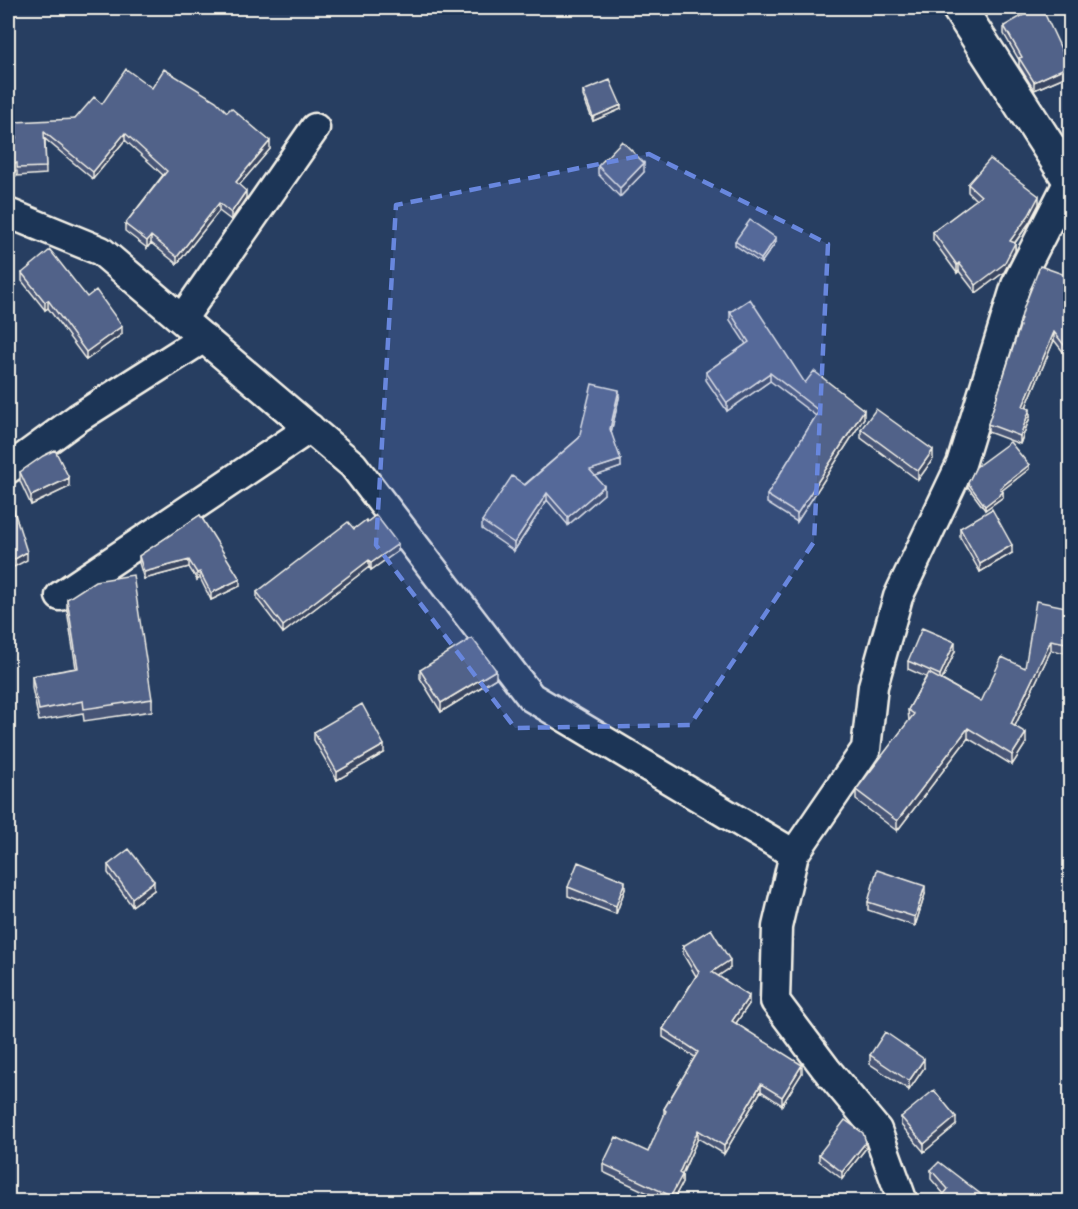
<svg xmlns="http://www.w3.org/2000/svg" width="1078" height="1209" font-family="'Gochi Hand',sans-serif">
  <rect width="100%" height="100%" fill="#273e61"/>
  <filter id="ink" filterUnits="userSpaceOnUse"><feTurbulence type="fractalNoise" baseFrequency=".0167" numOctaves="2"/><feDisplacementMap in="SourceGraphic" scale="12" xChannelSelector="R" yChannelSelector="G"/><feConvolveMatrix kernelMatrix="1 2 1 2 8 2 1 2 1" color-interpolation-filters="sRGB"/></filter>
  <g filter="url(#ink)">
    <g fill="none" stroke-linecap="round" stroke-linejoin="round">
      <g stroke="#f4f1e8" stroke-width="33">
        <path id="street" d="M8 213 101 251 353 465 531 697 794 854
          M182 319 315 128
          M8 469 78 418 204 338
          M60 596 310 428
          M903 1202 877 1130 826 1069 775 1001 777 927 794 854 866 749 873 686 898 597 961 464 1016 285 1070 179"/>
      </g>
      <g stroke="#f4f1e8" stroke-width="38">
        <path id="secondary" d="M959 8 1070 180"/>
      </g>
      <use href="#street" stroke="#1d3557" stroke-width="28"/>
      <use href="#secondary" stroke="#1d3557" stroke-width="33"/>
    </g>
    <path fill="#465476" stroke="#f4f1e8" stroke-width="1.5" d="M1004 26 1069 75 1034 90 1019 66V60L1004 34Z
      M152 88 227 112 270 149 239 185 246 198 231 220 219 211 177 264 151 243 147 248 125 231V224L163 175 125 140 93 179 45 139 46 174 17 176V171L8 169V138H16L75 119 102 104Z
      M583 91 621 109 593 121 583 96Z
      M598 166 644 172 620 197 598 174Z
      M968 184 1039 204 1029 223 1015 243V251L1004 272 976 293 959 271 957 273 933 240V232L976 200 968 192Z
      M735 241 776 242 761 263 735 245Z
      M22 273 87 297 122 334 86 360 48 308 45 310 22 281Z
      M1071 277V362L1054 340 1026 407 1030 417 1020 444 988 432V424L1019 330V325Z
      M730 312 805 383 864 418 797 522 767 503V495L816 416 770 381 727 411 706 380V372L746 344 730 320Z
      M619 398 611 432 621 467 595 476 604 494 568 525 547 500 514 551 482 529V521L579 438Z
      M861 429 933 459 918 480 861 438Z
      M1029 469 1002 490 1003 497 985 510 968 487V483Z
      M20 472 69 487 31 505 20 481Z
      M200 515 240 586 211 600 200 578 197 580 189 567 144 579 139 563V556Z
      M367 522 398 551 371 570 369 567 283 633 257 599V592L354 529Z
      M960 528 1012 553 980 572 960 537Z
      M67 599 152 699V711L84 721 83 713 39 721 32 688V676L76 668 67 610Z
      M1071 608V654L1051 650 1015 726 1026 743 1012 765 968 738 897 831 856 800V790L909 721 908 710 926 677 908 669V661L955 651 942 680 981 702 1025 668Z
      M420 670 496 678 441 712 420 678Z
      M314 732 384 753 337 780 314 740Z
      M108 865 154 890 132 906 108 873Z
      M568 887 625 889 616 914 568 896Z
      M925 894 915 926 868 910V902Z
      M683 946 730 968 718 976 749 1004 736 1023 802 1073 782 1105 761 1091 724 1154 698 1138 682 1175V1183L672 1202H667L603 1172V1164L648 1152 664 1117V1109L695 1057 663 1037V1029L696 976 683 954Z
      M870 1055 924 1068 909 1090 870 1064Z
      M901 1117 956 1125 924 1152 901 1125Z
      M866 1148 842 1179 819 1161V1154Z
      M931 1170 991 1202H940V1199L944 1194 931 1179Z"/>
    <path fill="#394560" stroke="#f4f1e8" stroke-width="1.5" d="M1069 66V75L1034 90V82Z
      M621 105V109L593 121V117Z
      M125 133V140L93 179V172Z
      M270 141V149L236 189V182Z
      M644 163V172L620 197V188Z
      M246 191V198L231 220V213Z
      M1039 196V204L1029 223 1010 249V241Z
      M219 203V211L177 264V257Z
      M151 236V243L147 248V241Z
      M776 238V242L761 263V259Z
      M1015 243V251L1004 272 976 293V285Z
      M959 263V271L957 273V265Z
      M48 300V308L45 310V302Z
      M122 326V334L86 360V352Z
      M1054 332V340L1023 414V406Z
      M770 373V381L727 411V403Z
      M619 390V398L610 437V429Z
      M1030 409V417L1020 444V436Z
      M864 410V418L797 522V514Z
      M933 450V459L918 480V471Z
      M621 460V467L590 478V470Z
      M1029 465V469L1000 492V488Z
      M69 478V487L31 505V496Z
      M604 486V494L568 525V517Z
      M1003 492V497L985 510V506Z
      M547 493V500L514 551V543Z
      M398 544V551L371 570V563Z
      M1012 545V553L980 572V564Z
      M27 552V560L8 570V563Z
      M189 560V567L144 579V572Z
      M369 560V567L283 633V626Z
      M200 572V578L197 580V573Z
      M240 579V586L211 600V593Z
      M1051 640V650L1011 734V724Z
      M955 642V651L940 684V675Z
      M496 670V678L441 712V703Z
      M968 728V738L897 831V821Z
      M1026 733V743L1012 765V755Z
      M384 745V753L337 780V772Z
      M154 881V890L132 906V898Z
      M625 881V889L616 914V906Z
      M925 886V894L915 926V917Z
      M730 960V968L712 980V972Z
      M749 996V1004L732 1029V1021Z
      M924 1059V1068L909 1090V1081Z
      M802 1065V1073L782 1105V1097Z
      M761 1084V1091L724 1154V1146Z
      M956 1117V1125L924 1152V1144Z
      M698 1130V1138L681 1176 682 1175V1183L672 1202H671V1196L679 1173Z
      M866 1142V1148L842 1179V1172Z"/>
    <path fill="#516289" stroke="#f4f1e8" stroke-width="1.5" d="M1036 8H1042L1069 66 1034 82 1019 58 1022 57 1004 26Z
      M126 69 152 88 164 69 216 101 227 112 231 108 270 141 236 182 246 191 231 213 219 203 177 257 151 236 147 241 125 224 167 171 125 133 93 172 44 132 46 167 17 168V163L8 162V138H16L15 122 75 119 94 97 102 104Z
      M610 80 621 105 593 117 583 91Z
      M622 141 644 163 620 188 598 166Z
      M990 159 1039 196 1029 215 1010 241 1015 243 1004 264 976 285 959 263 957 265 933 232 981 196 968 184Z
      M750 220 776 238 761 259 735 241Z
      M50 250 87 297 96 290 122 326 86 352 48 300 45 302 22 273Z
      M1040 266 1071 277V354L1054 332 1023 406 1030 409 1020 436 988 424 1020 326 1019 325 1024 307Z
      M750 299 805 383 814 371 864 410 797 514 767 495 819 411 770 373 727 403 706 372 749 342 730 312Z
      M592 384 619 390 610 429 621 460 590 470 604 486 568 517 547 493 514 543 482 521 512 476 525 485 579 438Z
      M876 409 933 450 918 471 861 429Z
      M1010 442 1029 465 1000 488 1003 492 985 506 968 483 976 467Z
      M55 450 69 478 31 496 20 472 43 456Z
      M8 498H10L27 552 8 563Z
      M992 509 1012 545 980 564 960 528Z
      M200 515 240 579 211 593 200 572 197 573 189 560 144 572 139 556Z
      M376 515 398 544 371 563 369 560 283 626 257 592 348 522 354 529 366 520 367 522Z
      M133 575 152 699 84 709 83 701 39 710 32 676 78 668 67 599 95 581Z
      M1036 601 1071 608V644L1051 640 1011 724 1026 733 1012 755 968 728 897 821 856 790 914 714 908 710 929 673 981 702 1002 657 1025 668Z
      M922 628 955 642 940 675 908 661Z
      M472 638 496 670 441 703 420 670Z
      M362 704 384 745 337 772 314 732Z
      M129 849 154 881 132 898 108 865Z
      M578 862 625 881 616 906 568 887Z
      M877 870 925 886 915 917 868 902Z
      M711 929 730 960 712 972 749 996 732 1021 802 1065 782 1097 761 1084 724 1146 698 1130 679 1173 682 1175 671 1196 603 1164 616 1137 648 1152 666 1111 664 1109 698 1052 663 1029 699 972 683 946Z
      M885 1032 924 1059 909 1081 870 1055Z
      M934 1090 956 1117 924 1144 901 1117Z
      M845 1120 863 1133 866 1142 842 1172 819 1154Z
      M939 1162 991 1202H944L940 1199 948 1189 931 1170Z
      M1027 1198 1031 1202H1023Z"/>
  </g>
  <path fill="#6887de" fill-opacity="0.2" stroke="#6887de" stroke-width="4.5" stroke-dasharray="12 8" stroke-linejoin="round" d="M649 154 828 244 814 542 690 725 515 728 376 545 396 205Z"/>
  <rect width="1078" height="1209" fill="none" stroke="#1d3557" stroke-width="30"/>
  <rect x="15" y="15" width="1048" height="1179" fill="none" stroke="#f4f1e8" stroke-width="2" filter="url(#ink)"/>
</svg>
